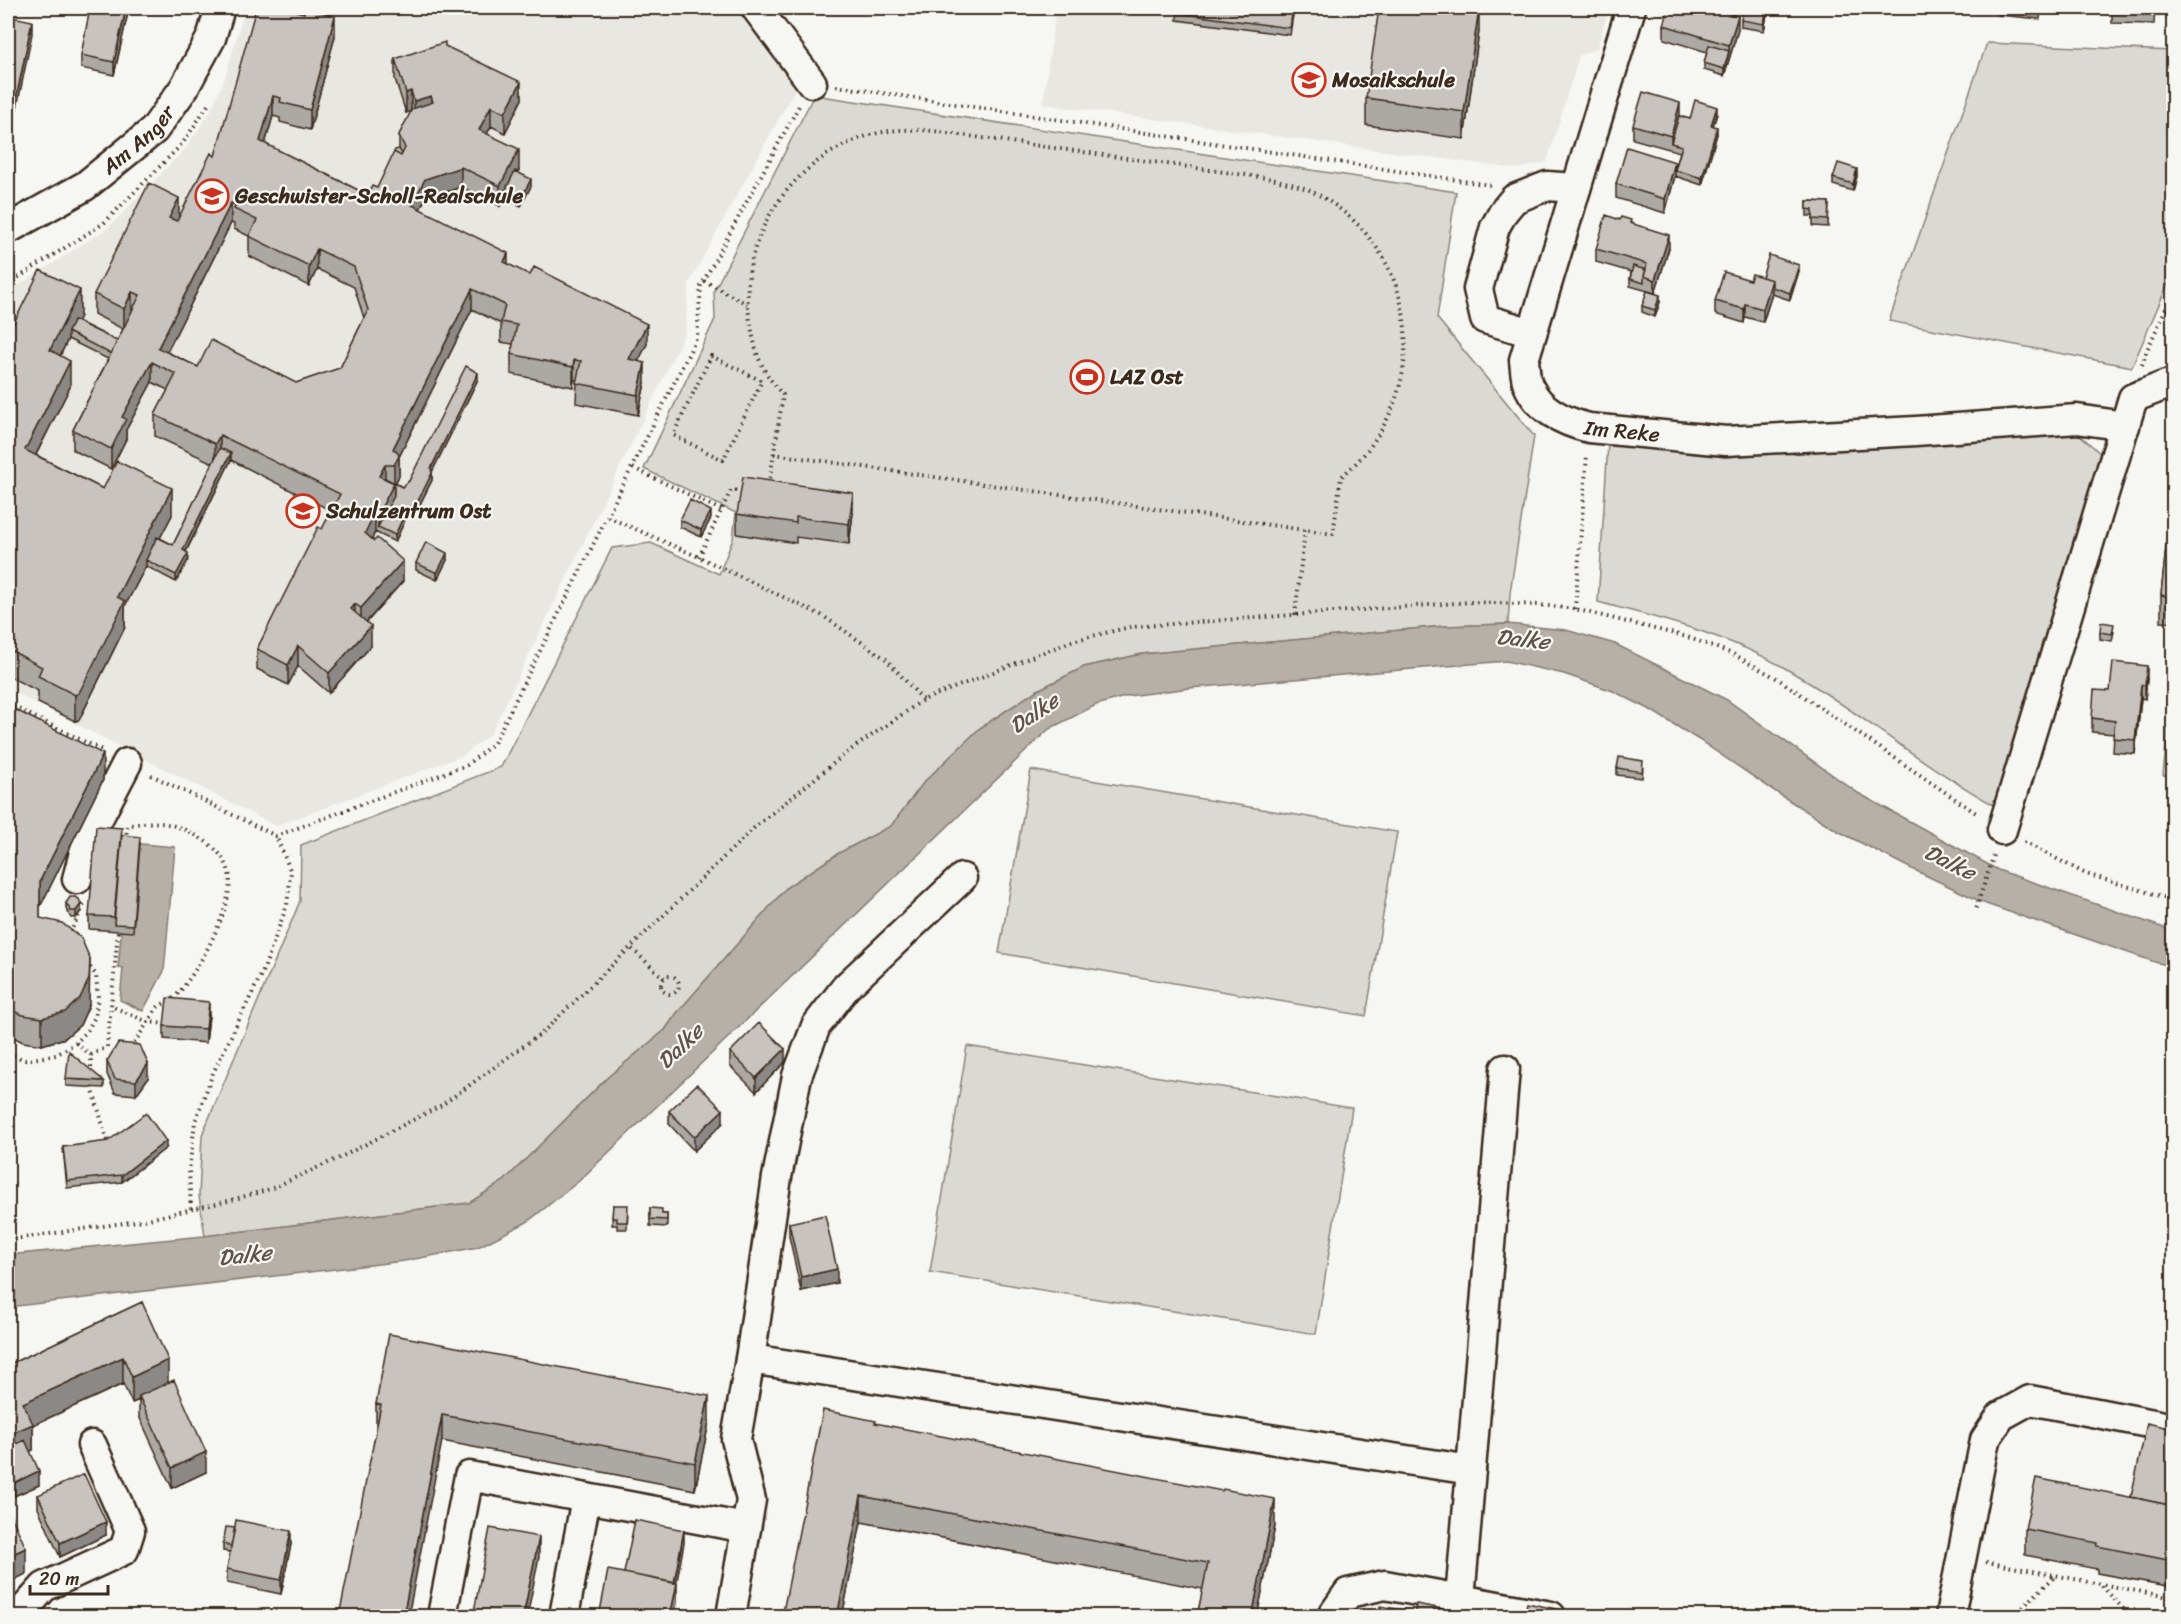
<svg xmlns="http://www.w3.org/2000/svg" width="2181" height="1624" font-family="Sriracha,sans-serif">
  <rect width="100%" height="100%" fill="#f6f6f2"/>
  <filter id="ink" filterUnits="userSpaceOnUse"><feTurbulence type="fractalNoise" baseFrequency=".0167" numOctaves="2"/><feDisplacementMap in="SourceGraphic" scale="12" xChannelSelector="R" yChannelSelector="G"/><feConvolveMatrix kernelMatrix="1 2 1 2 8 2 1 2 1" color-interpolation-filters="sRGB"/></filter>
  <g filter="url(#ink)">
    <path fill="#e8e7e2" d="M245 8H746L800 80 689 283 685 333 491 733 464 755 276 826 8 689V292L108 228 187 147 211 110 225 78Z
      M1056 8H1608L1609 9 1597 48 1579 56 1547 162 1517 169 1043 104Z"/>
    <path fill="#dad9d3" stroke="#8a8278" stroke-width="1.5" d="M1987 43 2173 51V272L2132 367 1889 321Z
      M814 95 1456 192 1437 318 1534 436 1510 593 1508 624 1445 626 1142 654 1084 667 1036 691 980 728 924 782 891 826 839 853 787 887 677 1013 665 1030 608 1077 504 1181 469 1203 205 1236 199 1196 202 1135 300 901 301 845 501 767 612 548 651 543 719 574 733 539 736 513 644 469 715 319 714 291Z
      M2077 432 2105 458 2002 809C1985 801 1970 791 1954 781 1896 745 1843 701 1783 667 1725 634 1662 619 1598 602L1608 443 1725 457Z
      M2173 679V776L2163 775Z
      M1031 770 1397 832 1366 1016 999 953Z
      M967 1046 1352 1108 1316 1334 930 1272Z"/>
    <path fill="#b6b0a9" stroke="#857a71" stroke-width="1.5" d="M1508 624 1566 630 1615 644 1727 700 1858 793 1998 870 2173 931V966L2158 963 1986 904 1906 866 1838 831 1779 794 1699 740 1649 709 1613 691 1564 674 1506 661 1190 688 1128 696 1096 705 1049 729 579 1181 527 1222 478 1247 404 1261 8 1307V1255L204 1236 469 1203 504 1181 608 1077 665 1030 677 1013 787 887 839 853 891 826 924 782 980 728 1036 691 1084 667 1142 654 1445 626Z
      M130 843 175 847 164 971 143 1011 120 1000 123 968 118 967Z"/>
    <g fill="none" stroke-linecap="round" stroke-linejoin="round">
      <g stroke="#3b2a1e" stroke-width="33">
        <g id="minor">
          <path d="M756 8 812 83"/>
          <path id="s1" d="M1631 8 1524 360C1525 368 1525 380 1529 387 1540 411 1565 422 1589 428L1726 441 1916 431 2077 419 2125 426"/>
          <path id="s2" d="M8 229 85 186 154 130 184 88 211 38 220 8"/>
          <path d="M1532 333 1485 319 1478 289 1495 227 1504 211 1514 199 1547 186 1576 188"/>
          <path d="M2002 830 2133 398 2166 385H2174"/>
          <path d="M77 879 88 838 127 763"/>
          <path d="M750 1359 777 1177 797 1076 816 1026 846 987 962 878"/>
          <path d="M1460 1599 1505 1069"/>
          <path d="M18 1616 44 1587 124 1550 130 1531 92 1445"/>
          <path d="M442 1616 469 1476 746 1528"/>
          <path d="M564 1616 586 1498"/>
          <path d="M731 1616 751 1500 736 1439 750 1359 1471 1470"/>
          <path d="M1332 1616 1348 1593 1385 1585 1551 1616"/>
          <path d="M1950 1616 1985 1440 2001 1416 2030 1400 2174 1428"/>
        </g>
      </g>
      <path stroke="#3b2a1e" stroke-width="4" stroke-dasharray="1.5 4.5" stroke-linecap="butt" d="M836 86 1490 185
        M704 281 747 304
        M8 284 104 223 183 143 208 105
        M711 356 762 381 723 460 673 435Z
        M2142 365 2147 350 2174 291
        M633 468 721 510
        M769 484 783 395C775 386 767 376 762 365 755 353 753 335 750 321 735 240 792 158 870 135 891 129 912 129 933 131L1267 178C1283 182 1301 185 1315 193 1426 252 1435 399 1341 477L1333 534 774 454
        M608 517 699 557 823 616 886 659 923 700
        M699 557 731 490 745 492
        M1575 609 1587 455
        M1295 615 1305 530
        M8 704 104 751
        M151 775 276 836 467 765 494 743 697 337 701 286 800 104
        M2024 842 2086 874 2174 900
        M1976 908 1994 855
        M118 932 111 1006 148 1022C151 1018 154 1011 158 1007 163 1003 170 1002 174 998 196 976 239 900 228 869 225 858 215 848 205 841 179 824 158 818 127 826L126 839
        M70 933 84 905
        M632 949 664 978
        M661 985a9 9 0 1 1 18 0a9 9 0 1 1-18 0Z
        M8 1039 10 1035
        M76 1043 91 1055
        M131 1048 148 1022 166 1024
        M8 1053 25 1060 56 1055 76 1043 87 1031 95 1017 98 997 96 975 87 963
        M91 1073V1055L107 1047 111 1006
        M92 1087 108 1144
        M191 1209 189 1171 195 1122 213 1073 264 969 287 905 291 872 276 836
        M8 1240 144 1220 228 1201 270 1189 339 1158 442 1105 543 1032 755 827 849 751 923 700 1072 641 1130 627 1470 602 1540 605 1575 609 1687 637 1733 654 1778 679 1979 815
        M1986 1562 2174 1598
        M2102 1586 2130 1616
        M2014 1616 2055 1576"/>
      <use href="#minor" stroke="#f6f6f2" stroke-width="28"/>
    </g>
    <path fill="#aca8a3" stroke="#3b2a1e" stroke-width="1.5" fill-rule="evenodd" d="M129 8 114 75 81 68V55Z
      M299 8V11L335 36 310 130 280 122V118L273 116 265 144 368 195 377 188 399 149V135L411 112V111L406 113 395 79V59L445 46 521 92 522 99 505 133 491 126 487 134 519 170 517 172 531 186 521 206 505 198 500 206 461 187 425 199 420 209 508 264 647 344 638 361 645 383 638 415 576 403 577 380H574L573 387 511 374V354L513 344 501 342V324L472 309 399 457V476L395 483 402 487 409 481 478 379 432 472V480L418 508 406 518 395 542 375 532 372 539 403 581 367 622 371 646 329 693 298 666 288 685 257 669V649L332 511 231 460 186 552 188 560 176 582 146 566 125 606V627L79 720 75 721 38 703V691L8 676V335L80 316 77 321 117 341 123 329 94 314V294L179 218 215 156ZM231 223 234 224V229L249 236V256L309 286 317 269 354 287 364 318 340 368 296 383 198 367 167 352ZM68 339 108 359 73 430V450L111 469 126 439V430L152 382 168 390 155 415V436L213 463 173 545 160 538 172 515 103 489 36 455 70 387 60 356Z
      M1178 8H1294L1290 35 1177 20Z
      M1714 8V9L1738 30 1724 76 1704 70V63L1707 52 1664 39V25Z
      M1768 8 1764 31 1741 27V20Z
      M1842 8H1860L1859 13 1842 10Z
      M1909 8H1927V9Z
      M1998 8H2041L2040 19 1998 15Z
      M2112 8H2155L2154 24 2112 23Z
      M1479 31 1464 139 1366 125V98Z
      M1717 114 1713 126 1717 134 1702 185 1675 176 1665 213 1616 198V184L1675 169 1680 152 1633 139V125L1680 117 1690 119Z
      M1857 176 1853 191 1833 185V178Z
      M1807 201 1829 202 1828 227 1813 226V216H1807Z
      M1631 223 1669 248 1655 293 1630 286V279L1631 272 1596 262V249Z
      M1799 271 1790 300 1772 294 1763 322 1745 317 1744 323 1715 314V301L1750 280Z
      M1660 302 1655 317 1642 312V306Z
      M2174 471V623L2161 622V595Z
      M853 513 849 544 796 537V543L737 534V514Z
      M711 518 701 537 680 527V520Z
      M447 560 437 580 416 570V563Z
      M2114 631 2112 641 2100 639V632Z
      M2147 679 2145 699 2141 698 2135 754 2113 752 2114 734 2092 732V718L2110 691Z
      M8 706 103 780 40 907V918L89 1005 80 1025 65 1038 42 1045 23 1042 13 1037 8 1032Z
      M1643 767 1642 778 1617 775V768Z
      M140 844 133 932 89 929V916Z
      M66 903 81 911 76 918H71L66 909Z
      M209 1015 206 1043 164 1039V1026Z
      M730 1052 785 1062 756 1092 730 1066Z
      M107 1061 148 1078 136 1095 115 1093 107 1074Z
      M66 1079 104 1081V1088L66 1086Z
      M669 1111 723 1123 694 1151 669 1124Z
      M63 1147 166 1148 122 1182 67 1188Z
      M613 1205 628 1212 627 1229H617V1225H612Z
      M650 1208 662 1214H667V1227L650 1226Z
      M789 1223 837 1283 801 1291 789 1236Z
      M142 1302 168 1383 206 1472 172 1488 139 1416V1400L132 1403 123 1384 33 1425V1450L30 1451 39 1485 14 1496 8 1483V1365Z
      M376 1404 709 1422 695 1490 442 1441 376 1430Z
      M876 1424 1275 1526 1257 1617H1197L1203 1589 861 1522 842 1617H782Z
      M2174 1429V1584H2168V1586L2097 1573V1569L2025 1555V1529L2131 1497Z
      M38 1495 106 1535 60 1557 38 1508Z
      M223 1544H291L281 1594 227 1583V1569L230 1552 223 1551Z"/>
    <path fill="#8c8885" stroke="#3b2a1e" stroke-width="1.5" d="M126 8H129L114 75V62Z
      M1479 8V31L1464 139V112Z
      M1767 8H1768L1764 31V24Z
      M335 16V36L310 130V110Z
      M1738 16V30L1724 76V69L1729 51V45Z
      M32 21V34L8 152V138Z
      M521 82V95L522 93V99L505 133V113Z
      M411 91V111L406 113V93Z
      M273 96V116L260 161V141Z
      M431 96V116L414 121V101Z
      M1680 103V116L1671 143V136Z
      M491 106V126L479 150V130Z
      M1717 107V114L1711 132V125Z
      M1717 127V134L1702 185V178Z
      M519 149V170L507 193 505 191V198L500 206V186Z
      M1675 162V176L1665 213V199Z
      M461 167V187L425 199 412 225V205L425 179Z
      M1857 169V176L1853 191V184Z
      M531 179V186L521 206V199Z
      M179 198V218L169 238V218Z
      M231 203V223L160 366 158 348Z
      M1669 235V248L1655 293V280Z
      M317 249V269L309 286V266Z
      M508 253V273L504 262Z
      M1799 265V271L1790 300V293Z
      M1772 280V293L1763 322V309Z
      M472 289V309L399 457V476L394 485V465L393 449Z
      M80 290V316L71 334 68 332V339L50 377V350Z
      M132 292V312L124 329V309Z
      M1660 295V302L1655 317V310Z
      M1745 304V317L1744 323V309Z
      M647 324V344L629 380V359Z
      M574 360V380L573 387V367Z
      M70 361V387L25 476V450Z
      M152 362V382L126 430V439L111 469V449L122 417Z
      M645 363V383L638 415V395Z
      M478 373V379L431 474V468Z
      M220 435V455L215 464V444Z
      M231 453V460L183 557V550Z
      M385 465V485L379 476Z
      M432 473V480L418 508 406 518 395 542V535L406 511Z
      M394 483V503L378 527V514Z
      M172 488V515L148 561 146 560V566L125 606V627L79 720 75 721V695L117 597Z
      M853 493V513L849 544V524Z
      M711 511V518L701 537V530Z
      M375 512V532L365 553V533Z
      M188 553V560L176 582V575Z
      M447 553V560L437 580V573Z
      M403 561V581L361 628V608Z
      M355 604V624L351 609Z
      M371 626V646L329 693V673Z
      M298 646V666L288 685V665Z
      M2147 666V679L2145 699V685Z
      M2141 685V698L2135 754V740Z
      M103 754V780L40 907V881Z
      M81 904V911L76 918V911Z
      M90 959 89 1005 80 1025 65 1038 42 1045V1018Z
      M209 1002V1015L206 1043V1029Z
      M785 1049V1062L756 1092V1078Z
      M148 1064V1078L136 1095V1081Z
      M723 1110V1123L694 1151V1137Z
      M166 1141V1148L122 1182V1175Z
      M837 1269V1283L801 1291V1277Z
      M123 1357V1384L33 1425V1450L8 1462V1435L23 1403Z
      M168 1360V1387L139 1396V1400L132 1403V1377Z
      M709 1396V1422L695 1490V1463Z
      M442 1415V1441L408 1617H403Z
      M206 1452V1472L172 1488V1468Z
      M39 1471V1485L14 1496V1483Z
      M2174 1486V1506L2169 1511Z
      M861 1496V1522L842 1617H837Z
      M1275 1499V1526L1257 1617H1252Z
      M106 1522V1535L60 1557V1543Z
      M684 1530V1543L673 1602V1589Z
      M291 1531V1544L281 1594V1580Z
      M539 1537V1557L527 1617H523Z
      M26 1548V1574L8 1583V1556Z
      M677 1583V1603L674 1617H670Z"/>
    <path fill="#c8c3be" stroke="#3b2a1e" stroke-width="1.5" fill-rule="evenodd" d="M90 8H126L114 62 81 55Z
      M256 8H297L296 11 304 13 305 8 335 16 310 110 280 102 281 98 273 96 260 141 368 195 372 186 377 188 394 152 401 156 405 148 399 135 412 109 433 102 431 96 414 101 411 91 406 93 395 59 445 42V46L521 82 505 113 491 106 479 130 519 149 500 186 461 167 425 179 412 205 508 253 504 262 530 275 534 267 647 324 629 359 645 363 638 395 576 383 581 361 574 360 573 367 511 354 517 325 501 322 505 305 472 289 393 449 397 451 399 456 394 465H385L379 476 394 483 378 514 375 512 365 533 374 541 377 538 403 561 361 608 355 604 351 609 371 626 329 673 298 646 288 665 257 649 318 527 322 529 340 494 220 435 215 444 155 415 176 374 152 362 122 417 126 419 111 449 73 430 140 295 132 292 124 309 94 294 149 183 179 198 169 218 177 221 211 153 215 156ZM231 203 236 205 234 209 257 220 249 236 309 266 317 249 354 267 368 310 340 368 296 383 211 340 198 367 158 348Z
      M1178 8H1211L1236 11V8H1293L1290 28 1177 13Z
      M1379 8H1479L1464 112 1366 98Z
      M1669 8H1712L1738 16 1729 45 1664 25Z
      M1743 8H1767L1764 24 1741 20Z
      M8 16 32 21 8 138Z
      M1709 45 1729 51 1724 69 1704 63Z
      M1643 92 1680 103 1671 136 1633 125Z
      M1695 100 1717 107 1711 125 1717 127 1702 178 1675 170 1682 146 1671 143 1679 116 1690 119Z
      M1627 147 1675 162 1665 199 1616 184Z
      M399 149 402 154 401 156 394 152 395 150Z
      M1838 163 1857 169 1853 184 1833 178Z
      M515 171 531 179 521 199 505 191Z
      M1807 201 1829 202 1828 220 1813 219V210L1807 209Z
      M1606 215 1620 220 1621 217 1631 220 1630 223 1669 235 1655 280 1644 276 1647 264 1596 249Z
      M1769 255 1799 265 1790 293 1772 287V280L1762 277Z
      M1633 266 1646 270 1644 276V283L1630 279Z
      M40 270 80 290 50 350 70 361 25 450 103 489 117 461 172 488 117 597 125 601 79 693 75 695 38 676 42 667 8 649V335Z
      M1724 272 1750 280 1752 274 1772 280 1763 309 1745 304 1744 309 1715 301Z
      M1647 291 1660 295 1655 310 1642 306Z
      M74 320 117 341 111 354 68 332Z
      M466 366 478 373 431 468 432 473 418 501 406 511 395 535 378 527 394 496V483L385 478 402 487 409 481Z
      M220 448 231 453 183 550 188 553 176 575 146 560 157 537 173 545Z
      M2174 471V597L2161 595Z
      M743 477 853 493 849 524 796 517V523L737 514Z
      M690 500 711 511 701 530 680 520Z
      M426 542 447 553 437 573 416 563Z
      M2101 622 2114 624 2112 634 2100 632Z
      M2113 662 2147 666 2145 685H2141L2135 740 2113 738 2115 721 2092 718 2094 690 2110 691Z
      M8 706 103 754 40 881V918L62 923 81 938 90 959 89 979 80 998 65 1012 42 1018 23 1015 13 1011 8 1006Z
      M1619 757 1643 761 1642 772 1617 768Z
      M96 826 122 828 114 917 89 916Z
      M122 835 140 837 133 925 114 924Z
      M70 897H75L79 899 81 904 76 911H71L66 903Z
      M167 998 209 1002 206 1029 164 1026Z
      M759 1023 785 1049 756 1078 730 1052Z
      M118 1043 140 1045 148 1064 136 1081 115 1079 107 1061Z
      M69 1051 73 1055 104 1081 66 1079Z
      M697 1084 723 1110 694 1137 669 1111Z
      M146 1113 166 1141 122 1175 67 1181 63 1147 108 1141Z
      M613 1205H628L627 1222H617V1218H612Z
      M650 1208 662 1209V1214H667V1220L650 1219Z
      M825 1215 837 1269 801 1277 789 1223Z
      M142 1302 168 1360 132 1377 123 1357 23 1403 33 1424 8 1435V1365Z
      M389 1334 709 1396 695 1463 442 1415 403 1617H339L381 1405 376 1404Z
      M174 1380 206 1452 172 1468 139 1396Z
      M823 1410 876 1421 875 1423 1222 1491 1223 1489 1275 1499 1252 1617H1197L1208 1563 861 1496 837 1617H782Z
      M2147 1423 2174 1429V1486L2170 1505 2131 1497Z
      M25 1440 39 1471 14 1483 8 1470V1448Z
      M84 1474 106 1522 60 1543 38 1495Z
      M2036 1478 2174 1506V1558L2168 1557V1560L2097 1546 2098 1543 2025 1529Z
      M8 1509 26 1548 8 1556Z
      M236 1520 291 1531 281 1580 227 1569Z
      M635 1520 684 1530 674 1583 624 1573Z
      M226 1527 235 1528 231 1546 223 1544Z
      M490 1528 539 1537 523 1617H473Z
      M608 1570 677 1583 670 1617H599Z
      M1527 1603 1595 1617H1524Z
      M1416 1604 1486 1617H1378L1380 1606 1415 1612Z"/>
  </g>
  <defs>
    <g id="school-ring" transform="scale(1.725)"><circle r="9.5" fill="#f6f6f2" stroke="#c8321e" stroke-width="1.5"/><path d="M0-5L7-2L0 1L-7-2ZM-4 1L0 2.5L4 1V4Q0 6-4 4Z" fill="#c8321e"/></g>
    <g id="stadium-ring" transform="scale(1.725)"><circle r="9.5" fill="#f6f6f2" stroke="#c8321e" stroke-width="1.5"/><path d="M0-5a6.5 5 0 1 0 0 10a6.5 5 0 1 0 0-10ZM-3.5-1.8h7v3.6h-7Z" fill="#c8321e"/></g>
  </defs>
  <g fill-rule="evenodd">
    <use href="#school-ring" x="1309" y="80"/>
    <use href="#school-ring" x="212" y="196"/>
    <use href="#stadium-ring" x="1087" y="377"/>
    <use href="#school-ring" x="303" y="511"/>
  </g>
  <g text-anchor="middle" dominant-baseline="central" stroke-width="4.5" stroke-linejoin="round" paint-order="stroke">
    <g font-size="21" font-weight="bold" fill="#3b2a1e" stroke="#f6f6f2" text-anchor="start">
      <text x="1332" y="80">Mosaikschule</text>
      <text x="235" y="196">Geschwister-Scholl-Realschule</text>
      <text x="1110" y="377">LAZ Ost</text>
      <text x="326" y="511">Schulzentrum Ost</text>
    </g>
    <g font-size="21" fill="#3b2a1e" stroke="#f6f6f2">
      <text stroke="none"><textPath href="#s2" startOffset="159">Am Anger</textPath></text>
      <text stroke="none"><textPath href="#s1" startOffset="504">Im Reke</textPath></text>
    </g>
    <g font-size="22" font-style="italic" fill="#605248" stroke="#f6f6f2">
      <text transform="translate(1523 639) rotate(6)">Dalke</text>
      <text transform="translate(1034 713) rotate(-34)">Dalke</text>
      <text transform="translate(1950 862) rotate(26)">Dalke</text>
      <text transform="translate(680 1046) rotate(-44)">Dalke</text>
      <text transform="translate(245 1255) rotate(-6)">Dalke</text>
    </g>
  </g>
  <rect width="2181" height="1624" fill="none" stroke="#f6f6f2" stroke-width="30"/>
  <rect x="15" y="15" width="2151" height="1594" fill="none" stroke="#3b2a1e" stroke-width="2" filter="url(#ink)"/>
  <path d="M30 1585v9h78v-9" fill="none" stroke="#3b2a1e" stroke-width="3"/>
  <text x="39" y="1585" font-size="18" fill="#3b2a1e" stroke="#f6f6f2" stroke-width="4.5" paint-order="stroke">20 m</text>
</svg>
